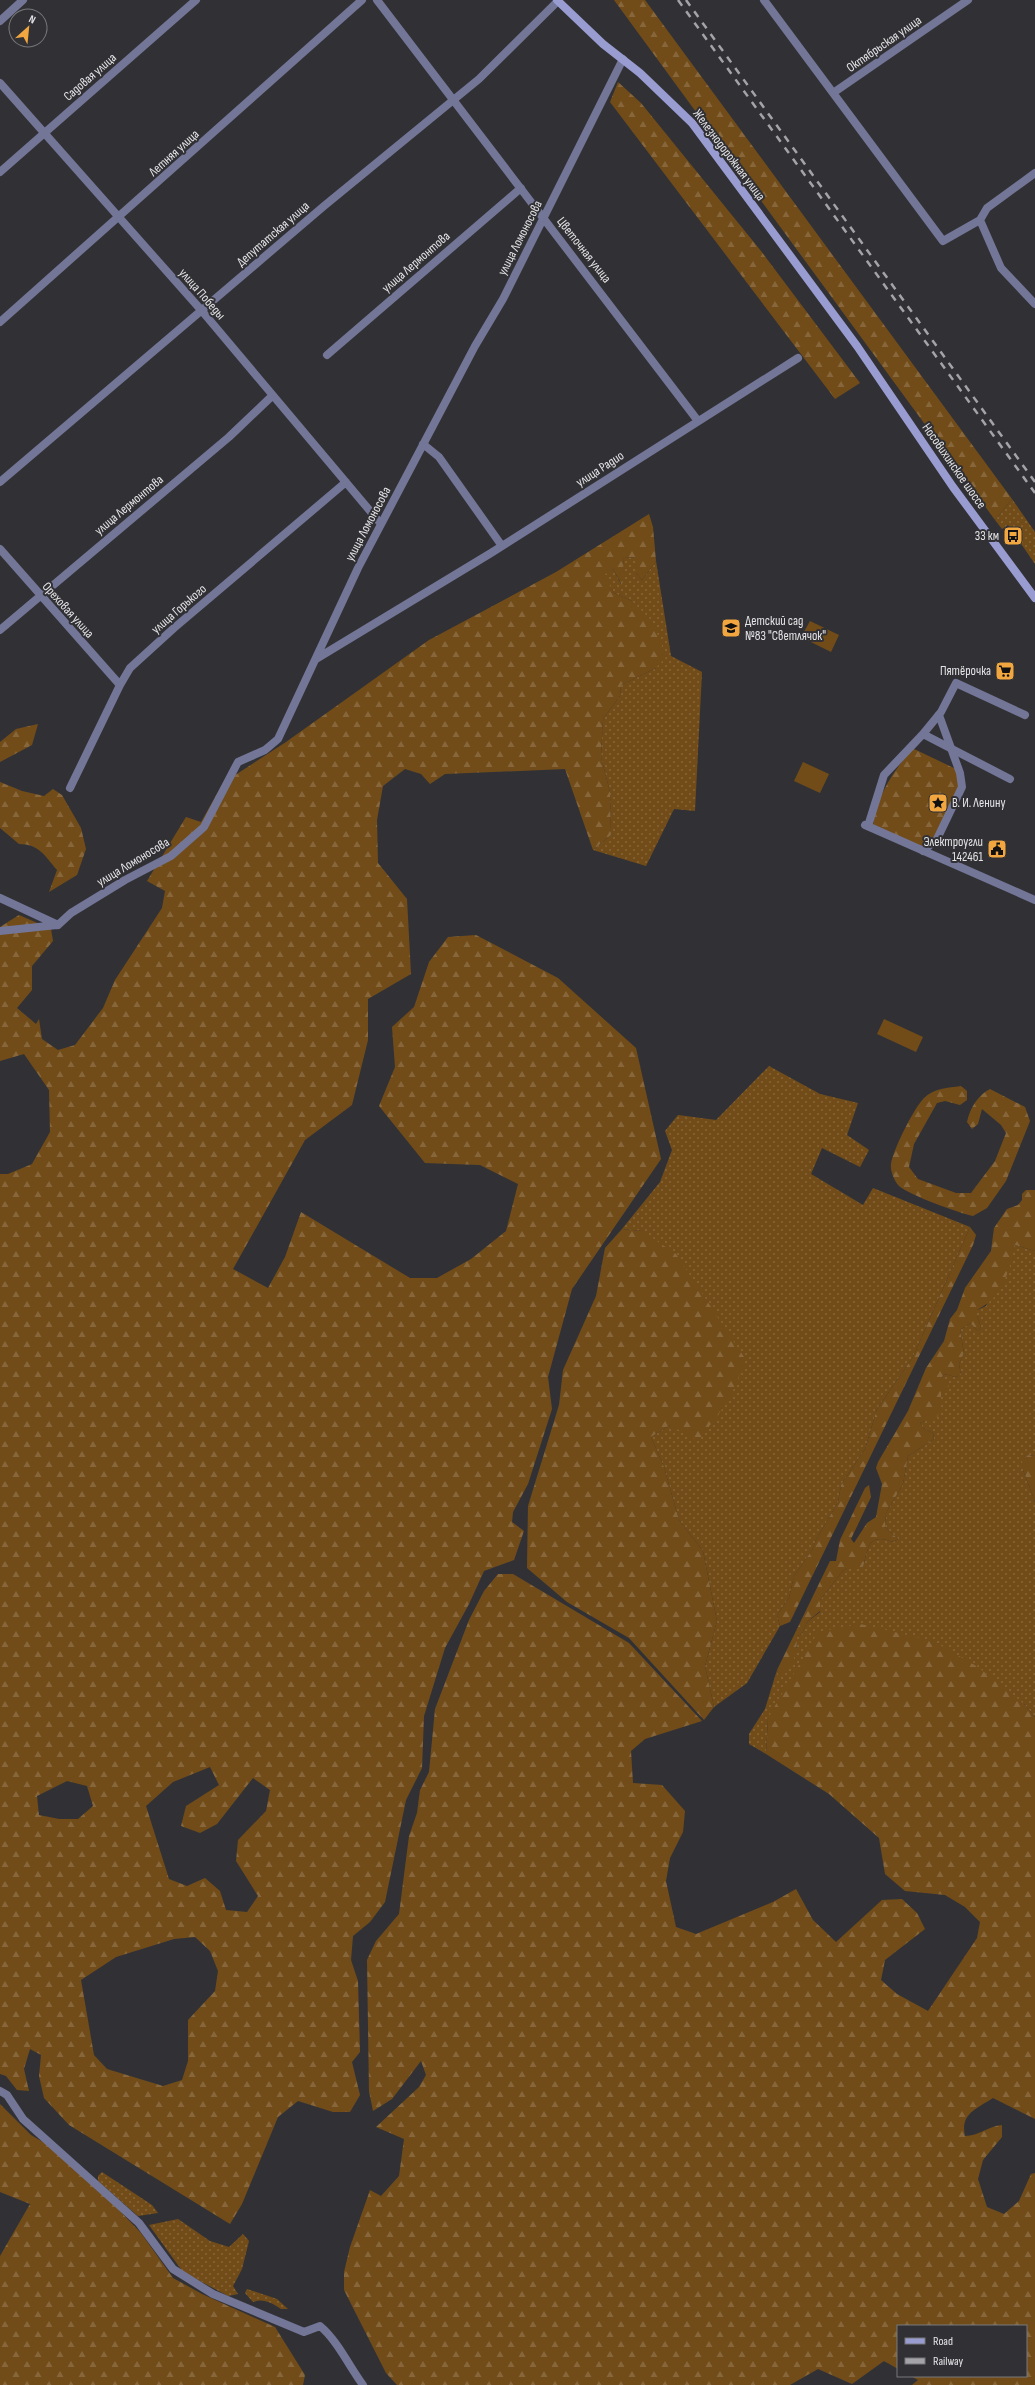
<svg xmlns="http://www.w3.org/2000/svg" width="1035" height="2385" font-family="'Sofia Sans Condensed',sans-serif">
  <defs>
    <pattern id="grass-dots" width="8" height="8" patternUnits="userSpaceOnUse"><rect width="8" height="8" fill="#724c18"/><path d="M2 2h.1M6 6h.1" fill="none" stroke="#86663a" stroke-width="1.8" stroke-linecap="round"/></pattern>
    <pattern id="forest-firs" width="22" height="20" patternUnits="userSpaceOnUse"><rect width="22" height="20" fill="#724c18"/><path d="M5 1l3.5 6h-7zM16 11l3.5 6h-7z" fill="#86663a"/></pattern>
  </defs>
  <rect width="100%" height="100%" fill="#313135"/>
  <path fill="url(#grass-dots)" d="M1012 499 1035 532V564L1008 525 1002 529 995 520Z
    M624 557 636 558V573L642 580 656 561 671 656 702 672 695 811 674 809 646 866 593 850 611 835 610 792 601 757 603 719 620 696 621 685 656 668 632 601 614 593 603 575 613 569 621 584Z
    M769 1066 820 1094 858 1103 847 1135 869 1150 860 1167 822 1148 811 1174 863 1205 873 1188 970 1227 913 1357 877 1409 865 1449 841 1485 838 1502 816 1540 812 1550 794 1576 789 1598 777 1615 780 1626 747 1683 714 1707 705 1666 717 1621 703 1551 679 1520 664 1467 651 1437 670 1425 642 1231 622 1229 660 1182 672 1150 665 1131 678 1115 716 1120Z
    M1015 1245 1035 1251V1456L1028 1455 1023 1470 1035 1502V1717L1024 1704 768 1718 766 1754 749 1744V1734L765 1709 777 1670 779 1675 797 1647V1636L802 1634 807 1622 820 1612V1600L842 1572 847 1568H863C868 1548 868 1532 893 1542L898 1539 885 1527 886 1513 903 1484 908 1456 934 1439 933 1433 923 1428 920 1423 925 1421 941 1405V1378L945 1374 955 1377 961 1375 959 1364 964 1353 960 1330 970 1323 978 1331 981 1327 977 1316V1310L986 1306 1011 1249Z
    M102 2172 152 2205 158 2213 138 2216 98 2181V2176Z
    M178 2219 210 2241 229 2247 243 2234 249 2241 242 2269 233 2286 238 2294 228 2296 183 2272 149 2225Z
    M247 2289 277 2299 288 2309H281C272 2303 263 2298 253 2302L245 2293Z"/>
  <path fill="url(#forest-firs)" fill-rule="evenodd" d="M614 0H645L1012 499 995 520Z
    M618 82 641 103 761 251 860 383 835 399 610 102Z
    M649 514 653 527 656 561 642 580 636 573V558L624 557 622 585 613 569 604 575 614 593 632 601 651 620 667 656 656 668 621 685 620 696 603 719 601 757 610 792 611 835 593 850 565 769 445 774 430 784 421 774 405 769 383 786 377 820 378 863 407 899 411 974 368 999V1040L352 1105 305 1140 233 1269 268 1288 285 1257 301 1212 410 1278H437L471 1259 506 1231 518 1184 480 1165 425 1163 379 1106 395 1067 392 1027 414 1007 429 962 448 937 476 935 558 978 636 1048 661 1159 572 1289 548 1377 552 1409 528 1484 513 1512 512 1522 524 1531 514 1560 484 1571 469 1604 445 1648 424 1716 422 1768 406 1800 385 1902 370 1922 353 1936 351 1960 358 1981 360 2052 352 2062 360 2095 350 2112H333L298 2101 278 2117 242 2204 230 2224 69 2125 44 2098 39 2076 41 2055 30 2049 24 2069 29 2091 17 2090 6 2076 0 2074V1174H8L32 1164 50 1132 49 1090 24 1054 0 1061V927L19 915 51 929 53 941 32 966V990L17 1008 36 1024 39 1019 42 1039 58 1050 75 1045 103 1008 115 980 162 908 165 891 147 881 186 817 201 822 223 783 286 742 429 640 556 572ZM210 1767 219 1785 186 1806 181 1826 200 1833 217 1824 253 1778 270 1790 266 1811 238 1840 236 1861 258 1896 247 1912 226 1910 220 1891 205 1878 187 1886 169 1879 146 1806 173 1782ZM67 1781 87 1786 93 1806 78 1819H59L39 1815 37 1796ZM195 1937 210 1951 218 1971 215 1991 188 2020V2061L182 2080 163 2086 107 2069 94 2055 81 1980 116 1957 174 1939Z
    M38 724 32 745 0 762V742L16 729Z
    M912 748 958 770 959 789 936 837 922 848 873 825C877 794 894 772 912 748Z
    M0 782 22 791 44 796 53 789 62 795 81 828 86 849 77 875 49 892 57 870C45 856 39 844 19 844L0 828Z
    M961 1086 967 1091V1100L960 1105 945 1101 937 1103 914 1144 909 1167 918 1179 956 1193H971L995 1161 1006 1133 1001 1125 982 1109 978 1124 972 1129 967 1122C970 1108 978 1095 990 1089L1025 1107 1030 1121 1006 1181 987 1208 973 1216C959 1213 909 1195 899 1186 894 1181 890 1170 891 1164 893 1150 914 1108 924 1098 934 1088 948 1088 961 1086Z
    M1026 1190H1035V1251L1015 1245C1010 1250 1009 1254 1012 1260 1004 1283 1000 1298 977 1310V1316L981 1327 978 1331 970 1323 960 1330 964 1353 959 1364 961 1375 955 1377 945 1374 941 1378 949 1386 941 1393V1405L936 1421H925L920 1423 923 1428 933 1433 934 1439 908 1456 903 1484 886 1513 885 1527 898 1539 893 1542C868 1532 868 1548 863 1568H847L842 1572 820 1600V1611L807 1622 802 1634 797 1636C797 1656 795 1663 779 1675L777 1670 830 1561H836L840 1540 865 1488 869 1485 871 1497 851 1539 854 1543 867 1523 876 1517 882 1484 876 1468 878 1462 908 1411 926 1368 944 1341 950 1319 957 1310 965 1288 991 1251 994 1228 1007 1209 1018 1205 1022 1200V1194Z
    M970 1227 976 1235 973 1245 790 1622 780 1626 777 1615 789 1598 794 1576 812 1550 816 1540 838 1502 841 1485 865 1449 877 1409 913 1357Z
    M622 1229 642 1231 676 1254 746 1360 729 1400 698 1441 670 1425 651 1437 664 1467 679 1520 703 1551 717 1621 705 1666 714 1707 704 1720 629 1638 567 1602 527 1568 528 1506 559 1405 563 1370 596 1296 605 1248Z
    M1028 1455 1035 1456V1502L1023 1470 1022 1461Z
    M498 1574H513L629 1643 702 1721 645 1739 631 1751 633 1783 662 1785 685 1811 683 1832 670 1858 666 1881 676 1927 696 1934 773 1902 796 1889 813 1920 836 1942 882 1900 902 1899 917 1913 925 1929 885 1960 881 1980 897 1994 928 2011 977 1938 980 1922 965 1907 945 1895 905 1891 885 1874 879 1838 829 1794 766 1754 768 1718 818 1632 860 1624 933 1641 978 1667 1024 1704 1035 1717V2119L993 2098C976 2109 960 2114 965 2136 979 2136 988 2126 1002 2125V2137L983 2160 978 2179 987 2207 1004 2214 1019 2201 1031 2174 1035 2173V2385H912L918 2380 911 2376H1026V2326H898V2369L884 2361 852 2384 818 2369 790 2385H397L386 2373 344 2290V2272L350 2247 370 2190 381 2196 399 2176 404 2139 376 2127 419 2087 426 2075 421 2061 392 2099 373 2111 369 2091 367 1960 376 1941 399 1914 409 1836 417 1813 420 1790 429 1772 435 1709 469 1620 484 1591Z
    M0 2104 31 2135 53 2148 117 2208 141 2233 173 2278 202 2294 275 2327 305 2375 303 2385H0V2256L30 2204 0 2192Z"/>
  <path fill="#724c18" d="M810 621 839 635 831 652 801 637Z
    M803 762 829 774 820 793 794 781Z
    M884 1019 923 1037 916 1052 877 1034Z"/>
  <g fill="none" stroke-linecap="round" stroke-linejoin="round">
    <path stroke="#737697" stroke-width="8" d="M923 851 937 839 962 787 960 773 939 715"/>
    <path stroke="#737697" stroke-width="8" d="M377 0 698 421
      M764 0 943 241 980 220
      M0 21 23 0
      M0 83 202 311 381 524
      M833 93 968 0
      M0 172 196 0
      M980 220 1001 268 1035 304
      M980 220 987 208 1035 173
      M0 322 362 0
      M327 355 521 188
      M423 444 439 457 502 546
      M0 482 324 206 479 79 558 1
      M0 549 120 685
      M0 630 229 437 272 396
      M316 659 491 553 798 358
      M1010 779 923 734 941 712 956 683 1025 715
      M70 788 120 685 130 668 174 628 346 482
      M865 825 1035 900
      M868 826 884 775 923 734
      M0 898 58 925
      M58 925 71 913 125 880 171 856 204 827 238 762 265 750 278 739 358 568 475 346 503 299 623 59
      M0 931 57 925
      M0 2091 7 2095 23 2119 139 2223 173 2269 213 2294 304 2332 320 2326C337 2340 349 2366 363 2385"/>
    <path stroke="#999cd1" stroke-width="8" d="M557 0 603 44 640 73 692 123 857 346 953 487 1035 598"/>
    <path stroke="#a4a4a8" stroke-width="2.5" stroke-dasharray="7 7" stroke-linecap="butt" d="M678 0 1035 493
      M686 0 1035 482"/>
  </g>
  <defs>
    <g id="bus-square" transform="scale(1)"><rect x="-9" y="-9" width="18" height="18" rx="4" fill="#f1a63f" stroke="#313135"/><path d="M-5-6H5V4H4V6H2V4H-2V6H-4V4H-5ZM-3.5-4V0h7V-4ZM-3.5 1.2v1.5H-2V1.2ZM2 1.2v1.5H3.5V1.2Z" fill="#111"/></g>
    <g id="school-square" transform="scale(1)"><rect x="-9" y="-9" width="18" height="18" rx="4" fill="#f1a63f" stroke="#313135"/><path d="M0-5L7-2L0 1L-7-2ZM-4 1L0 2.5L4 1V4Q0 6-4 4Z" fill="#111"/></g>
    <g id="supermarket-square" transform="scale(1)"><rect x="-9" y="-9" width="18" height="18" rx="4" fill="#f1a63f" stroke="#313135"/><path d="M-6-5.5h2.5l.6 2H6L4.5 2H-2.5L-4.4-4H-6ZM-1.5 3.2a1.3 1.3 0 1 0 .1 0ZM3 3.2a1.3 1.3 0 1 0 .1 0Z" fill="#111"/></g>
    <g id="sight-square" transform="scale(1)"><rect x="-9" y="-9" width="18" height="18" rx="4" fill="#f1a63f" stroke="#313135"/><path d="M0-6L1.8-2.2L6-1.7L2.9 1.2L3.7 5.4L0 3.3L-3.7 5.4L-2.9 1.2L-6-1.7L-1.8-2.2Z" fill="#111"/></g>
    <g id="civic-square" transform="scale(1)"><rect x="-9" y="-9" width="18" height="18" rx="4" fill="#f1a63f" stroke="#313135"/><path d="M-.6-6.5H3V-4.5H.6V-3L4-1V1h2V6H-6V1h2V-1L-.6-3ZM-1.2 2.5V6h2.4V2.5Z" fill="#111"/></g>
  </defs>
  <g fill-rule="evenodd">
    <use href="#bus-square" x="1013" y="536"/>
    <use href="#school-square" x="731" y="628"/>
    <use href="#supermarket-square" x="1005" y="671"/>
    <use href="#sight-square" x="938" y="803"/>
    <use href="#civic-square" x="997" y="849"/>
  </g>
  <g text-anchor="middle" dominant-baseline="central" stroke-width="4" stroke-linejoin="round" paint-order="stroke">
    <g font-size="13" fill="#e4e4e7" stroke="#313135">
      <text transform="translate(884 44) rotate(-35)">Октябрьская улица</text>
      <text transform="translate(90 77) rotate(-41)">Садовая улица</text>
      <text transform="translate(174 153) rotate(-42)">Летняя улица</text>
      <text transform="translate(729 155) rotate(53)">Железнодорожная улица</text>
      <text transform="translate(273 234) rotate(-41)">Депутатская улица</text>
      <text transform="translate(520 238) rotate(-63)">улица Ломоносова</text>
      <text transform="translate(584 250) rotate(52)">Цветочная улица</text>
      <text transform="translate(416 262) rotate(-41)">улица Лермонтова</text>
      <text transform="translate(202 294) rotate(49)">улица Победы</text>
      <text transform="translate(954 466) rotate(55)">Носовихинское шоссе</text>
      <text transform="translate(600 469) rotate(-33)">улица Радио</text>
      <text transform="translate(129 505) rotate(-40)">улица Лермонтова</text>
      <text transform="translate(368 524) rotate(-62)">улица Ломоносова</text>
      <text transform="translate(179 609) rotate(-41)">улица Горького</text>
      <text transform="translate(68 610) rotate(48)">Ореховая улица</text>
      <text transform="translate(133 862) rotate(-31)">улица Ломоносова</text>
    </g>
    <g font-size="13" fill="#e4e4e7" stroke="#313135" text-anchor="end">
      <text x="999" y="536">33 км</text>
      <text x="745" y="621" text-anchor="start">Детский сад<tspan x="745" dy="15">№83 "Светлячок"</tspan></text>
      <text x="991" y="671">Пятёрочка</text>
      <text x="952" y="803" text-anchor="start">В. И. Ленину</text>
      <text x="983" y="842">Электроугли<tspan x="983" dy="15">142461</tspan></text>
    </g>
  </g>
  <rect x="897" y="2325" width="130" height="52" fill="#313135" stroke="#79797c"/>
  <rect x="905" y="2338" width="20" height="6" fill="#999cd1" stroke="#79797c"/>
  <text x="933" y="2345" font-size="12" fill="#e4e4e7">Road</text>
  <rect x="905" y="2358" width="20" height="6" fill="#a4a4a8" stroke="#79797c"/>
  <text x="933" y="2365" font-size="12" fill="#e4e4e7">Railway</text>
  <g transform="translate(28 28) rotate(27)"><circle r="19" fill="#313135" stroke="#79797c"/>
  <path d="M0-3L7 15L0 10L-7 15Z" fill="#f1a63f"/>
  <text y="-6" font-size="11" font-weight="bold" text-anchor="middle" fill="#e4e4e7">N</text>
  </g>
</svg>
